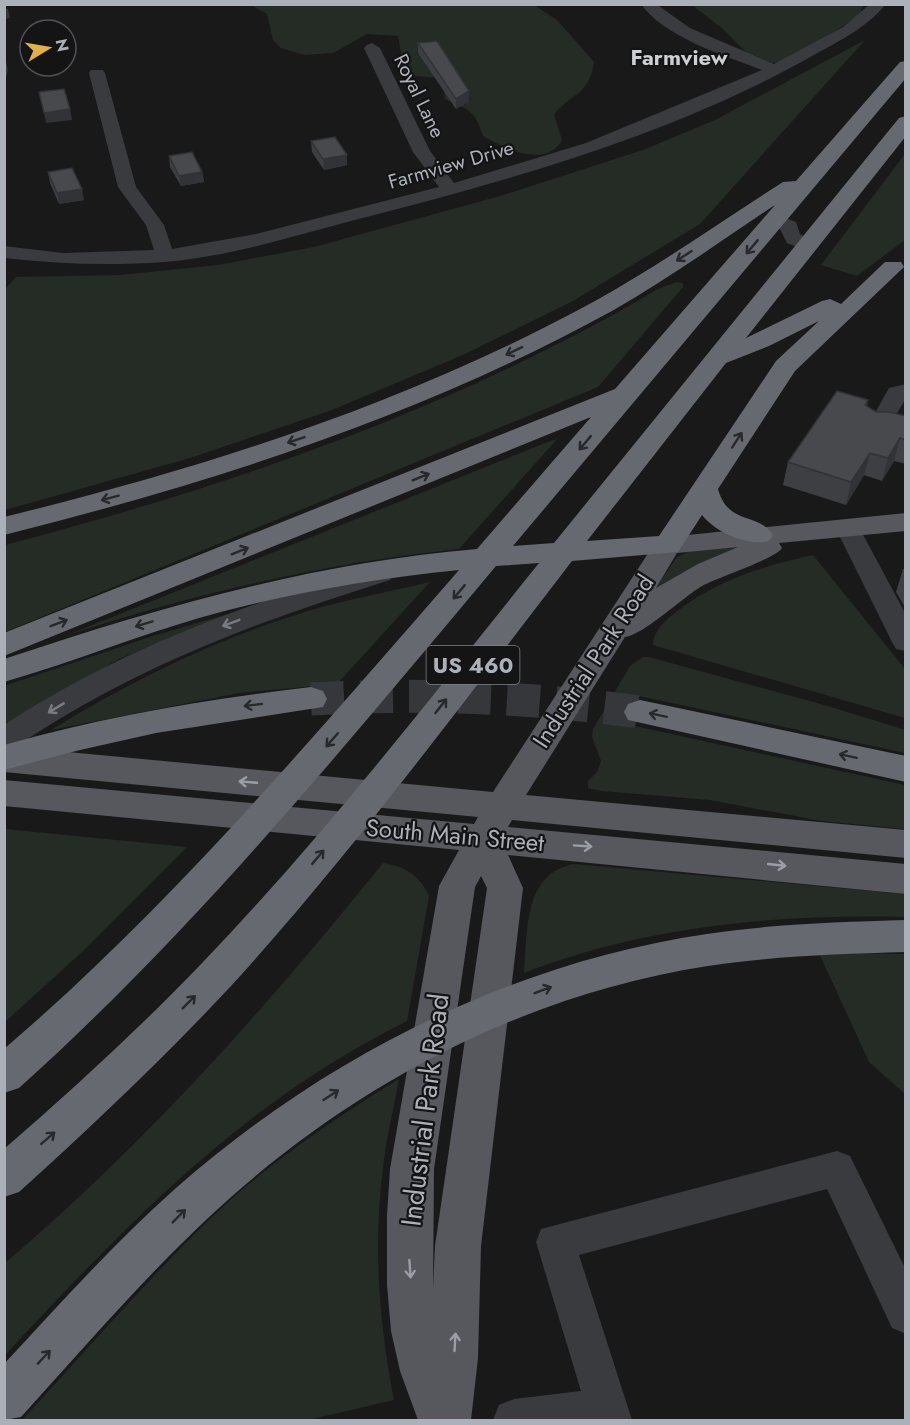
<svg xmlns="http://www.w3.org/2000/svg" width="910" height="1425" font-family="Jost,sans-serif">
  <rect width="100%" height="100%" fill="#19191a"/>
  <path fill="#252c26" d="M251 5H534L557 20 594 62C588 98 572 91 554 115L562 140C546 170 502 147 483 136 475 110 469 110 445 99L442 78 416 76 402 71 396 59 401 53 398 36 367 34 333 53 304 55 281 48 273 40 267 14Z
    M692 5H863L859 15 828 36 783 62 773 63 746 52 723 29Z
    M865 40 700 224 573 301 465 354 332 410 190 458 5 510V289L16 277 120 275 218 265 314 247 500 196 643 150 715 120Z
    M905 154V240L857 276 821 265Z
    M677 282 683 283V287L598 387 5 632V545C230 486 457 408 658 289Z
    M558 438 459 549C324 563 194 594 65 636Z
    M767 543 648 599 677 557 690 551Z
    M813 555 905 669V718L653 645C653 631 666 620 676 612 717 580 763 566 813 555Z
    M430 582 337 684 239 693 51 730C136 678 223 636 318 608 355 598 393 591 430 582Z
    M228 614 119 659 5 725 4 686 150 637Z
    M643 657H649L828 706 905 730V753L639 696 630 725 905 785V829L821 821 710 800 601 791 588 788V781L597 772 601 761 592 737 593 729 630 666Z
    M5 829 187 847 82 952 5 1022Z
    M383 863C404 866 420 875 429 896L407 1021C242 1103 128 1223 5 1355V1263C145 1144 268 1006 383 863Z
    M574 864 905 894V917C778 914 644 926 524 973 528 930 523 874 574 864Z
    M819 953 905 954V1094L869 1062Z
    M399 1079C394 1108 386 1138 383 1168 373 1246 379 1323 394 1400L308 1420H22C84 1353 143 1284 209 1220 266 1165 332 1120 399 1079Z"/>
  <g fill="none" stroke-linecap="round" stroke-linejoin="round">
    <path stroke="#36373a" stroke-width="33" stroke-dasharray="33 16" stroke-linecap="butt" d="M311 699C422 693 530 697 640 712"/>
    <path fill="#3a3b3f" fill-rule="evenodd" d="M641 4H656L690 28 774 64 843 27 870 4H886C865 30 833 44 805 60 664 138 506 181 351 221 290 237 227 257 164 262 110 266 58 264 4 258V246L63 253 154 250 146 225 118 187 89 73 91 70H103L105 73 136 187 164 225 172 249 256 234 439 187 413 152 364 48 367 45 372 43 380 48 430 151 454 183 586 143 762 70C724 55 665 38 641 4Z
      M775 214 796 222 800 234 817 245 814 249 807 251 787 243 780 229 766 220Z
      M906 384V398L886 432H870L867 427 889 388Z
      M847 519 856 521 859 527 906 615V651L896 649 892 642 835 527 838 521Z
      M381 566 390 568 394 574 390 580C253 623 134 667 14 748L4 750V725C119 650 249 601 381 566Z
      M837 1151 850 1156 906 1270V1334L892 1328 827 1189 579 1255 632 1420H493L499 1405 514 1399 581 1391 536 1242 541 1229Z"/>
    <path fill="#56585e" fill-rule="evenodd" d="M906 513V531L779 543 782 548C775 559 719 577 702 586 682 598 643 635 625 637L526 795 906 830V858L512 820 508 827 906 864V894L508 855 523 888 481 1246 478 1358 471 1420H418L400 1371 391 1331 387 1285V1215L390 1169 439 886 459 850 4 806V780L474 824 478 817 4 772V746L493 792 658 538ZM738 547 698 564 656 588 677 553ZM481 876 487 888 435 1246 433 1289 434 1169 475 887Z"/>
    <path fill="#66696f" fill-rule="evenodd" d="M906 61V78L513 546 554 543 899 118 906 116V136L746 338 822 301 830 299 841 304 885 262H901L904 267 795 371 718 489C728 526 759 512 773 535L769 541C748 547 715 532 702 515L678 552 572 561C461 705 353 852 231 986 164 1058 92 1126 19 1192L4 1197V1149C73 1089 140 1028 203 962 323 837 430 699 539 563L496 566C344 747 195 930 19 1088L4 1093V1049C172 905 314 736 459 570 371 579 283 594 199 618 134 637 70 663 4 682V659C160 607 312 563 477 549L591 417 4 656V633L615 389 775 205C721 241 668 279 612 311 421 416 215 482 4 535V517C209 467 410 402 595 301 660 265 720 222 783 182L796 181 900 62ZM819 321 776 361 659 536 587 541 726 363 769 346Z
      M311 687 323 691 327 699 323 707 156 733 80 750 4 770V745C105 716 207 699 311 687Z
      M640 700 906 756V782L628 720 624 712 628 704Z
      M906 920V952C839 954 773 956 708 966 519 995 345 1089 207 1219 141 1281 82 1350 21 1417L4 1420V1364C60 1304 115 1242 176 1188 325 1057 510 963 707 934 773 924 839 922 906 920Z"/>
  </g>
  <path fill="#3e3f42" d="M418 43 469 101 456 109 418 53Z
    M311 141 347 155V165L324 170 312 152Z
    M169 156 202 172 204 182 181 186 170 167Z
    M48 172 84 200 59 204 50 183Z
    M868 400 867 406 876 412 906 416V464L894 461 882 481 864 475 846 505 783 485 788 462Z
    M903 569H906V609L896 592Z"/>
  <path fill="#323336" d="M4 9H8L10 18 4 19Z
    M6 61 8 70 4 85V67Z
    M469 91V101L456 109V99Z
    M70 109 72 120 46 123 44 113Z
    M347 155V165L324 170 323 159Z
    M202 172 204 182 181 186 179 176Z
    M82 189 84 200 59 204 57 193Z
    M900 438 894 461 882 481 888 458Z
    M870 453 864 475 846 505 851 482Z"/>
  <path fill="#48494d" stroke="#323336" stroke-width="1.5" d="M437 41 469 91 456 99 418 43Z
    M64 89 70 109 44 113 39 92Z
    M335 137 347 155 323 159 311 141Z
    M192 152 202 172 179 176 169 156Z
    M72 168 82 189 57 193 48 172Z
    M837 391 868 400 865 405 876 412H889L906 416V440L900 438 888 458 870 453 851 482 788 462Z"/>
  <defs><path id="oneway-shaft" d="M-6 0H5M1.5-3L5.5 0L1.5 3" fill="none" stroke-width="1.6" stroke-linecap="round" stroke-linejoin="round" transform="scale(1.5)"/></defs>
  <g stroke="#28292c">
    <use href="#oneway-shaft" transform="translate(752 247) rotate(130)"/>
    <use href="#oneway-shaft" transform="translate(684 256) rotate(147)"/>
    <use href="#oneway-shaft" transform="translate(514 351) rotate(154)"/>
    <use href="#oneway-shaft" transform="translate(296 440) rotate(161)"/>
    <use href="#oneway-shaft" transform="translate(737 440) rotate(-57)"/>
    <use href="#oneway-shaft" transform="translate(585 443) rotate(130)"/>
    <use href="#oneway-shaft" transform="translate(421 477) rotate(-22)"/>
    <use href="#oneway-shaft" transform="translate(110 498) rotate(165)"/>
    <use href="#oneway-shaft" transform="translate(240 551) rotate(-22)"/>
    <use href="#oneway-shaft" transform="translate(459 592) rotate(130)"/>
    <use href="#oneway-shaft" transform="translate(59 623) rotate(-21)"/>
    <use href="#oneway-shaft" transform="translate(144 624) rotate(163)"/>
    <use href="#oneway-shaft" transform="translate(253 705) rotate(173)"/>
    <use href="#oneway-shaft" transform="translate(441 706) rotate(-52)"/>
    <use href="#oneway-shaft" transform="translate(658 715) rotate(-168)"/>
    <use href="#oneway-shaft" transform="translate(332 740) rotate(131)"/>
    <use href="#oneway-shaft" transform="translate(848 756) rotate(-168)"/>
    <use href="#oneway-shaft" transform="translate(318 857) rotate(-50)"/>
    <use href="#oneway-shaft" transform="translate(543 990) rotate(-21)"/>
    <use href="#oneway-shaft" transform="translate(189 1002) rotate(-45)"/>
    <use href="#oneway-shaft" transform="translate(331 1095) rotate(-33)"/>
    <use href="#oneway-shaft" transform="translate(48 1138) rotate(-41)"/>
    <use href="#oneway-shaft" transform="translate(179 1216) rotate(-45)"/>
    <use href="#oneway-shaft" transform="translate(44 1357) rotate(-47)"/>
  </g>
  <g stroke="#797b82">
    <use href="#oneway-shaft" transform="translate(231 623) rotate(159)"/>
    <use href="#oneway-shaft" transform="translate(56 708) rotate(149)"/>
  </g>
  <g stroke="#9b9ea7">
    <use href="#oneway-shaft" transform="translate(248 782) rotate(-175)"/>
    <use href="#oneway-shaft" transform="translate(583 846) rotate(4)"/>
    <use href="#oneway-shaft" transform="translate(777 865) rotate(6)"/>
    <use href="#oneway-shaft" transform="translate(410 1269) rotate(86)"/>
    <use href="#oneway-shaft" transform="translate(455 1342) rotate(-87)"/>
  </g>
  <g text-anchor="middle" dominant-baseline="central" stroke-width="4.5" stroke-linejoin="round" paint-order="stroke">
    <g font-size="20" fill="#acb0b9" stroke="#141415">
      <text transform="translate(419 96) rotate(64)">Royal Lane</text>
      <text transform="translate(451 165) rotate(-16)">Farmview Drive</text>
    </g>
    <g font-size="22" font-weight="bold" fill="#cdcfd5" stroke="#141415">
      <text x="679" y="57">Farmview</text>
    </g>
    <rect fill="#141415" stroke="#7e8188" stroke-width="1.5" x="426.5" y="646" width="93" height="38" rx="4.5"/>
    <g font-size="22" font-weight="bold" fill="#acb0b9">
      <text x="473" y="665">US 460</text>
    </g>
    <g font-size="24" fill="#acb0b9" stroke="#141415">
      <text transform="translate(593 661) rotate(-57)">Industrial Park Road</text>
      <text transform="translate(455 835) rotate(5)">South Main Street</text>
    </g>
    <g font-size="28" fill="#acb0b9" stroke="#141415">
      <text transform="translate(425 1110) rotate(-83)">Industrial Park Road</text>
    </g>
  </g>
  <rect width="910" height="1425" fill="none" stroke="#acb0b9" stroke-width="12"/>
  <g transform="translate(48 48) rotate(79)"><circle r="28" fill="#141415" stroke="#515257" stroke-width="1.5"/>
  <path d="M0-4.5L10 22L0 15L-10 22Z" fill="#e0b14b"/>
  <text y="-9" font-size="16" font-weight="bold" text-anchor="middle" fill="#acb0b9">N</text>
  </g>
</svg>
